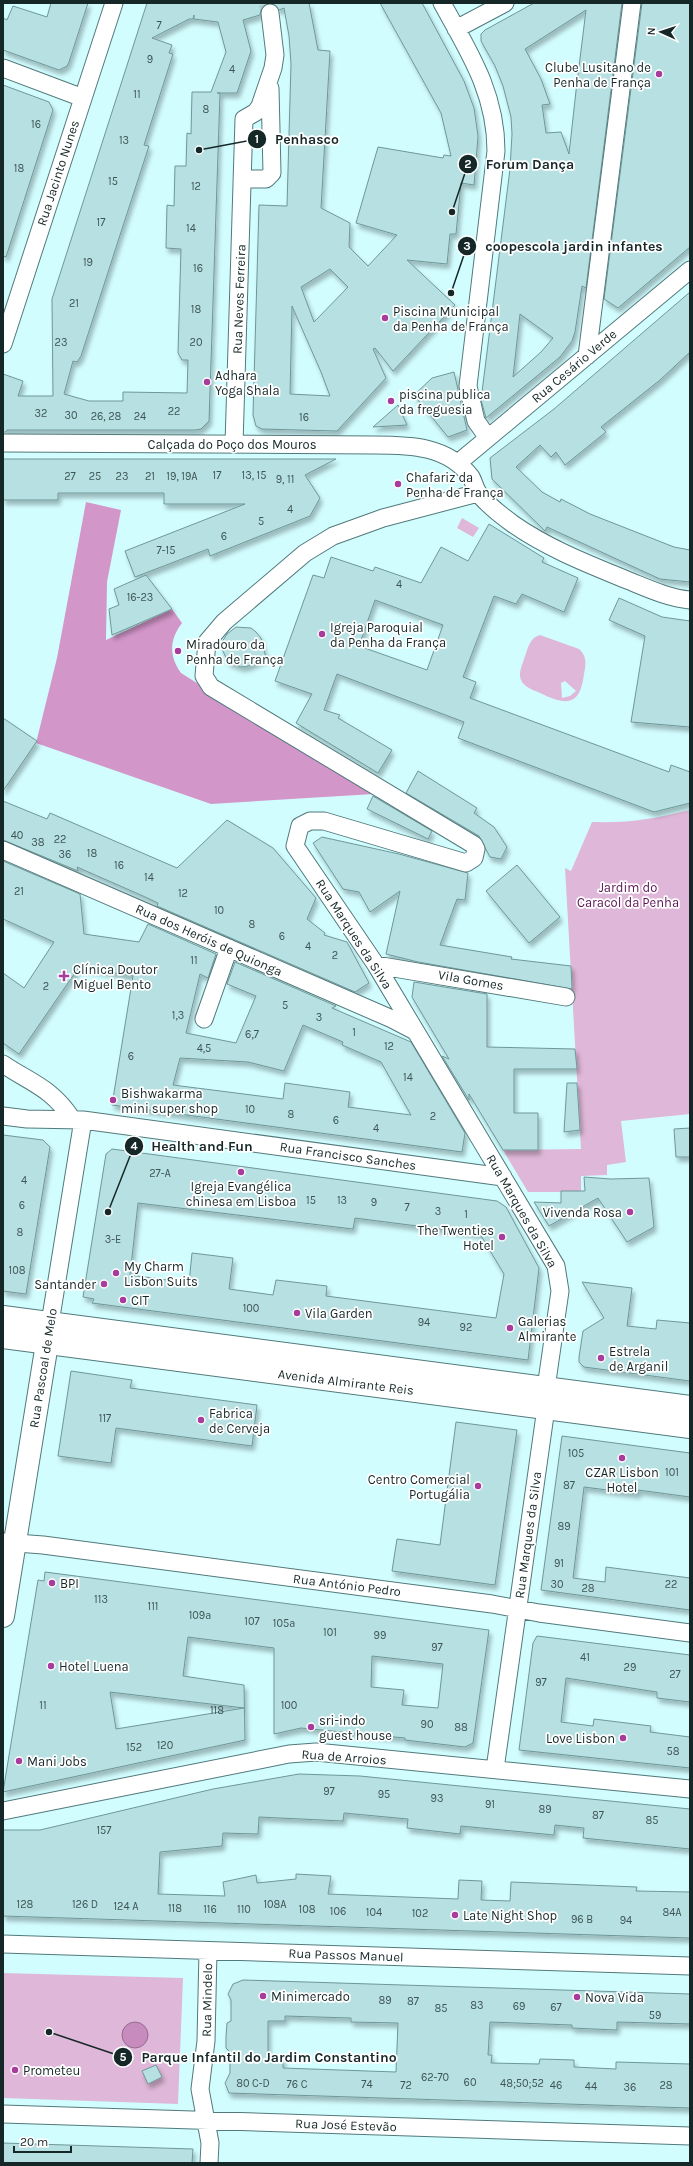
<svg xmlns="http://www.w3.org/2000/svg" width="693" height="2166" font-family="Karla,sans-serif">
  <defs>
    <filter id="shadow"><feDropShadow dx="2.5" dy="4.5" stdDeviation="2" flood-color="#0004"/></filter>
  </defs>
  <rect width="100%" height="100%" fill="#d2fdff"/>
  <path fill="#dfb7d8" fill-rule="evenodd" d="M462 518 479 528 473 537 457 528Z
    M540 635 579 649C587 656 586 664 584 674 580 706 567 706 540 693 533 690 524 687 521 680 518 673 522 666 524 659 528 649 529 638 540 635ZM565 681 576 691 570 696 562 698 561 683Z
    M690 810V1114L621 1121 626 1162 607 1165V1175L581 1176V1192H528L503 1150 581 1149 565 868 571 871 592 822C631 823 653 819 690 810Z
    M3 1973 183 1978 178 2104 3 2098Z"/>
  <path fill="#d396c9" d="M86 502 121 510 107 582 106 640 172 609 182 623C169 640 169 656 181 673L374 794 211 804 36 743 57 658Z"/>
  <path fill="#c78bbd" stroke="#926d90" d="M122 2035a13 13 0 1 1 26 0a13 13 0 1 1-26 0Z"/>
  <path fill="#b7e0e2" stroke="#6f9799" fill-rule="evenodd" filter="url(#shadow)" d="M51 3H88L69 62 67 66 59 70 3 50V18L7 20 13 6 47 17Z
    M147 3H309L318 50 330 51 321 208 350 223 349 247 368 266 397 235 356 223 378 147 443 158 444 155 451 156 441 113 380 3H422L464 81 474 108 478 136 474 185 461 183 456 234H450L447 264 407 260 455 305 393 371 375 348 373 349 386 378 337 431 262 429 256 426 253 415 259 205 287 206 291 64 289 36 284 8 279 10 274 4 269 3 261 9 260 15 243 20 251 51 237 93H217H220L209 421 201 429 195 430H7L6 432H3V374L23 381 18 396H53L52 299ZM194 15V19L218 22 226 52 211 92H192L191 134 187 133 186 166H175L174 206 167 205 166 248 181 249 178 353 182 360H188L187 393 123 392V401H89L64 394 73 361 77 362 81 356 121 232 149 146 144 145 173 54 169 53 172 45 152 38 189 19H193ZM330 269 348 287 314 322 301 287ZM292 306 321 372 330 396 290 394Z
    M534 3H622L586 288 582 286 575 332 572 341 560 357 486 418 481 400 510 169 512 134 511 117 503 86 495 66 481 41V34L485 30ZM586 10 576 91 569 154 561 132 546 133 542 105 550 104 541 79 525 49ZM520 314 553 338 541 352 513 377Z
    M642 3H690V247L618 308 604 299Z
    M3 85 49 102 53 110 6 257 3 256Z
    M690 292V352L660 380 601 427 606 432 565 465 556 452 551 457 540 445 516 467 542 492 560 502 561 499 590 514 674 547 690 550V582L660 579 547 527 545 531 492 479 490 458 554 409Z
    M454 372 467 430 448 437 414 395 432 378Z
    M398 405 407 425 373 427Z
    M3 459H336L305 475 320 498 310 516 210 556 208 549 135 577 125 551 245 504H164V493H58V500H3Z
    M489 524 544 558 542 562 578 578 564 612 522 594 516 604 494 596 463 677 476 682 470 698 669 772 671 765 690 772V803L654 812 458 738 464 722 337 674 324 710 340 715 338 718 392 750 378 773 296 723 312 694 275 681 313 575 324 578 331 557 373 571 375 567 421 583 441 547 468 561ZM375 600 443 625 427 670 359 646Z
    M146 575 172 609 112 635 109 609 119 605 114 589Z
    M619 598 662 617 690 621V727L631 722 645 636 609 620Z
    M236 627 251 628 256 632 261 638 266 658 248 666 241 667 228 662 222 649V642L227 634Z
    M3 718 37 741 3 791Z
    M418 771 477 808 474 813 494 827 507 847 501 859 490 857 479 836 406 793Z
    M373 796 432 831 428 839 367 809Z
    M3 801 47 819 50 813 177 868 227 820 273 848 316 898 307 919 325 933 324 935 347 942 369 983 355 992 157 906 158 903 143 896 77 867 78 871 3 840Z
    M322 837 399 854 468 873 465 900 457 899 440 945 512 957 511 959 571 966 572 989 418 962 386 954 400 891 370 912 359 892 343 889 313 843Z
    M3 861 80 894 84 934 139 942 148 924 216 954 208 978 200 974 186 1033 236 1043 256 996 227 984 235 962 336 1006 332 1008 411 1042 465 1133 462 1152 112 1105 133 976 79 967 19 1054 3 1043V973L24 988 54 942 3 919ZM303 1025 343 1042 342 1045 381 1062 411 1115 348 1107 350 1092 285 1083 283 1099 173 1085 180 1058 248 1062 284 1071Z
    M517 865 560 917 529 943 486 891Z
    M414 982 487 994V1047L575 1049 577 1069H514V1113H538V1150H503L469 1094V1100L442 1056 449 1059 412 997Z
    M567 1083H577L580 1130 564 1132Z
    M690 1128V1157H676L674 1129Z
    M3 1135 43 1140 50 1147 26 1294 3 1291Z
    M112 1149 497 1201 506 1207 539 1268 528 1360 92 1303 94 1299 83 1297 106 1154ZM138 1203 353 1229 355 1218 480 1234 504 1274 496 1318 326 1296 327 1286 276 1280 273 1295 229 1289 233 1258 192 1253 189 1283 130 1275Z
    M584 1177 611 1179 649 1178 654 1227 627 1242 598 1198 549 1226 534 1202 561 1203V1191H585Z
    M582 1282 632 1288 627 1326 656 1329 657 1320 690 1323V1381L584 1367 579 1362V1357L583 1331 604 1318Z
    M71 1371 132 1380 130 1388 257 1405 252 1446 116 1428 111 1463 58 1456Z
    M456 1422 517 1430 495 1585 392 1571 397 1539 440 1545Z
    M562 1436 690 1453V1497L638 1490V1494L584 1487 573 1578 605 1582 606 1567 690 1578V1610L541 1590Z
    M45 1572 489 1630 473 1743 465 1747 405 1740V1738L301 1728 274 1734V1648L188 1637 183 1676 244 1685 245 1740 3 1792 38 1580 44 1581ZM372 1656 443 1664 438 1708 402 1705 404 1690 371 1687ZM110 1692 244 1708 116 1729Z
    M537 1636 690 1655V1702L657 1698V1692L566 1678 561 1722 593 1726 594 1719 651 1726 650 1732 690 1737V1768L519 1750 533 1643Z
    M299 1774 360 1776 690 1809V1849L583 1838 584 1828 555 1825 554 1835 461 1826 460 1834 407 1828 408 1819 344 1813 343 1821 259 1817 258 1834 223 1833 222 1846 160 1852 158 1894 225 1896 223 1882 256 1875 257 1883 296 1879V1874L331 1876 328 1894 353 1895 458 1899 459 1880 482 1881 481 1900 510 1901 511 1882 637 1887 636 1891 690 1892V1938L3 1916V1830H40L213 1789Z
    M243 1980 690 1994V2024L617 2022V2030L572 2028V2025L490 2022 488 2055H492L491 2063 539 2064 540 2059 574 2060V2067L616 2069V2062L690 2064V2108L229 2093 225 2083 230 2073V2052L226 2048V2037L227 2023 231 2021V2000L228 1994 233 1984ZM285 2016 351 2018V2022L398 2023 396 2072 283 2068V2058H268V2021H285Z
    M156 2065 162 2077 148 2084 142 2071Z
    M3 2143 193 2149 192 2163H3Z"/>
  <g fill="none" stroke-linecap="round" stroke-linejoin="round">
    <path stroke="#acd2d4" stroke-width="17" stroke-dasharray="17 8" stroke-linecap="butt" d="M267 3 270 13"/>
    <g stroke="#52797b" stroke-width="19">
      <path id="street" d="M442 3C469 52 496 93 496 151L468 386 476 421 488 438
        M456 29 505 3
        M3 68 83 98
        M242 179H266L272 173 270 88
        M3 344 114 3
        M587 356 632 3
        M3 443 375 445C411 445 448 446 471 477 474 482 475 489 479 494 487 504 502 516 513 524 547 548 588 564 627 580 647 588 668 598 690 600
        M234 444 244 119 256 112 260 106 273 68 275 55 270 13
        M458 463 690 270
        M478 493 383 518 333 536 305 553 224 622 207 642 204 676 211 687 474 845 476 849 474 858 466 863 324 821H310L300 826 295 846 376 965 556 1266 560 1291 546 1388V1408L495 1769
        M3 850 392 1019 415 1031
        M376 965 566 997
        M204 1019 229 948
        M3 1064C31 1083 52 1088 72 1119
        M3 1116 27 1119 83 1120 503 1177
        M50 1323 83 1120
        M3 1542 43 1545 492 1604 539 1613 690 1633
        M3 1811 289 1754 316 1752 690 1789
        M3 1944 690 1966
        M208 1951 206 2041 200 2089 210 2143 209 2163
        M3 2114 690 2136"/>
    </g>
    <g stroke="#52797b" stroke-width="24">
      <path id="secondary" d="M3 1616 50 1325"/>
    </g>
    <g stroke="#52797b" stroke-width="24">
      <path id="primary" d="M3 1317 690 1407
        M3 1337 690 1427"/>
    </g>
    <use href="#street" stroke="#fff" stroke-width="17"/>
    <use href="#secondary" stroke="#fff" stroke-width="22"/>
    <use href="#primary" stroke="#fff" stroke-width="22"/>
  </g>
  <g fill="#a83c9c" stroke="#fff" stroke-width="1.5">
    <circle cx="659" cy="74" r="4"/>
    <circle cx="385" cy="318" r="4"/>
    <circle cx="207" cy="382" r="4"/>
    <circle cx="391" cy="401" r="4"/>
    <circle cx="398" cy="484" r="4"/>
    <circle cx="322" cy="634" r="4"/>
    <circle cx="178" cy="651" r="4"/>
    <path d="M62 970h4v4h4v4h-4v4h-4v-4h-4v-4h4z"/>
    <circle cx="113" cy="1100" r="4"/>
    <circle cx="241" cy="1172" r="4"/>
    <circle cx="630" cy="1212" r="4"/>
    <circle cx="502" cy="1237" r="4"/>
    <circle cx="116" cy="1273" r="4"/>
    <circle cx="104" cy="1284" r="4"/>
    <circle cx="123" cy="1300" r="4"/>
    <circle cx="297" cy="1313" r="4"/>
    <circle cx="510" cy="1328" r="4"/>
    <circle cx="601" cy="1358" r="4"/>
    <circle cx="201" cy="1420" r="4"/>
    <circle cx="622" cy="1458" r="4"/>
    <circle cx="478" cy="1486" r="4"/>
    <circle cx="52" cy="1583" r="4"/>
    <circle cx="51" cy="1666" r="4"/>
    <circle cx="311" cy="1727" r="4"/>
    <circle cx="623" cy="1738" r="4"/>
    <circle cx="19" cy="1761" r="4"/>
    <circle cx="455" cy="1915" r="4"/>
    <circle cx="263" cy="1996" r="4"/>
    <circle cx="577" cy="1997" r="4"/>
    <circle cx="15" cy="2070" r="4"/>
  </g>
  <g text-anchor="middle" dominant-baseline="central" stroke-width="3.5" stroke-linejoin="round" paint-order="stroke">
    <g font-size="11" fill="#3e5556">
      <text x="159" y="25">7</text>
      <text x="150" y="59">9</text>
      <text x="232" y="69">4</text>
      <text x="137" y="94">11</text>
      <text x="206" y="109">8</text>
      <text x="36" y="124">16</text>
      <text x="124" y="140">13</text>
      <text x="19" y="168">18</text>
      <text x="113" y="181">15</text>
      <text x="196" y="186">12</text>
      <text x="101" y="222">17</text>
      <text x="191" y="228">14</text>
      <text x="88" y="262">19</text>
      <text x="198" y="268">16</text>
      <text x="74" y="303">21</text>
      <text x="196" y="309">18</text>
      <text x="61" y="342">23</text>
      <text x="196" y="342">20</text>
      <text x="174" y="411">22</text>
      <text x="41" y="413">32</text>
      <text x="71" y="415">30</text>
      <text x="106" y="416">26, 28</text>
      <text x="140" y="416">24</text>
      <text x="304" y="417">16</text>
      <text x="217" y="475">17</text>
      <text x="254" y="475">13, 15</text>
      <text x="70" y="476">27</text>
      <text x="95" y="476">25</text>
      <text x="122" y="476">23</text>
      <text x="150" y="476">21</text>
      <text x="182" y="476">19, 19A</text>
      <text x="285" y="479">9, 11</text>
      <text x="290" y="509">4</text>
      <text x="261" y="521">5</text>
      <text x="224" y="536">6</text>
      <text x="166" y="550">7-15</text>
      <text x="399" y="584">4</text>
      <text x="140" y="597">16-23</text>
      <text x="17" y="835">40</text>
      <text x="60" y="839">22</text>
      <text x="38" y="842">38</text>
      <text x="92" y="853">18</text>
      <text x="65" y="854">36</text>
      <text x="119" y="865">16</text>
      <text x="149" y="877">14</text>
      <text x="19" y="891">21</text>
      <text x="183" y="893">12</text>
      <text x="219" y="910">10</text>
      <text x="252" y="924">8</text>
      <text x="282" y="936">6</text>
      <text x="308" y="946">4</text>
      <text x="335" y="955">2</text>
      <text x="194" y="960">11</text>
      <text x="46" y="986">2</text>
      <text x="285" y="1005">5</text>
      <text x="178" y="1015">1,3</text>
      <text x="319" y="1017">3</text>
      <text x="354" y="1032">1</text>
      <text x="252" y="1034">6,7</text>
      <text x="389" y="1046">12</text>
      <text x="204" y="1048">4,5</text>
      <text x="131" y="1056">6</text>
      <text x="408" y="1077">14</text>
      <text x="250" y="1109">10</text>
      <text x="291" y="1114">8</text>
      <text x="433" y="1116">2</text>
      <text x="336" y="1120">6</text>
      <text x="376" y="1128">4</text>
      <text x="160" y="1173">27-A</text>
      <text x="24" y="1180">4</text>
      <text x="311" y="1200">15</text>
      <text x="342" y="1200">13</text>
      <text x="374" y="1202">9</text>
      <text x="22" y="1205">6</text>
      <text x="407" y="1207">7</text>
      <text x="438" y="1211">3</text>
      <text x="466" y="1214">1</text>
      <text x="20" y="1232">8</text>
      <text x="113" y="1239">3-E</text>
      <text x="17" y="1270">108</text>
      <text x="251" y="1308">100</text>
      <text x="424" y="1322">94</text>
      <text x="466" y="1327">92</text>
      <text x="105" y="1418">117</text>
      <text x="576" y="1453">105</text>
      <text x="672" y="1472">101</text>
      <text x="569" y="1485">87</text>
      <text x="564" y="1526">89</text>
      <text x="559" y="1563">91</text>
      <text x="557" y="1584">30</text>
      <text x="671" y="1584">22</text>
      <text x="588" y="1588">28</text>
      <text x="101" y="1599">113</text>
      <text x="153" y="1606">111</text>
      <text x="200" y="1615">109a</text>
      <text x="252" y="1621">107</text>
      <text x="284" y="1623">105a</text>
      <text x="330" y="1632">101</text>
      <text x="380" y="1635">99</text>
      <text x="437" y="1647">97</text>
      <text x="585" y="1657">41</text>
      <text x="630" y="1667">29</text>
      <text x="675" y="1674">27</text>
      <text x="541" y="1682">97</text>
      <text x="43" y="1705">11</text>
      <text x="289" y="1705">100</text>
      <text x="217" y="1710">118</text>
      <text x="427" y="1724">90</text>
      <text x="461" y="1727">88</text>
      <text x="165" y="1745">120</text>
      <text x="134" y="1747">152</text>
      <text x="673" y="1751">58</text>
      <text x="329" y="1791">97</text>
      <text x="384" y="1794">95</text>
      <text x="437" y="1798">93</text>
      <text x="490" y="1804">91</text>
      <text x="545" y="1809">89</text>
      <text x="598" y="1815">87</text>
      <text x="652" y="1820">85</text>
      <text x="104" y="1830">157</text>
      <text x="25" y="1904">128</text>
      <text x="85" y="1904">126 D</text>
      <text x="275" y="1904">108A</text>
      <text x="126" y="1906">124 A</text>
      <text x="175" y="1908">118</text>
      <text x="210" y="1909">116</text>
      <text x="244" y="1909">110</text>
      <text x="307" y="1909">108</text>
      <text x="338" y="1911">106</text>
      <text x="374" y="1912">104</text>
      <text x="672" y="1912">84A</text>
      <text x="420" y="1913">102</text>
      <text x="582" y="1919">96 B</text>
      <text x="626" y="1920">94</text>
      <text x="385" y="2000">89</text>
      <text x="413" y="2001">87</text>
      <text x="477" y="2005">83</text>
      <text x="519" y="2006">69</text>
      <text x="556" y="2007">67</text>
      <text x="441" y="2008">85</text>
      <text x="655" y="2015">59</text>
      <text x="435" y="2077">62-70</text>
      <text x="470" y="2082">60</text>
      <text x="253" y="2083">80 C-D</text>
      <text x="522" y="2083">48;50;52</text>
      <text x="297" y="2084">76 C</text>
      <text x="367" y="2084">74</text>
      <text x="406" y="2085">72</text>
      <text x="556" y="2085">46</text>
      <text x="666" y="2085">28</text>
      <text x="591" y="2086">44</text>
      <text x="630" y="2087">36</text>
    </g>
    <g font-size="13" fill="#162727" stroke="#fff" text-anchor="start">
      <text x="651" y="67" text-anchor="end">Clube Lusitano de<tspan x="651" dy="15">Penha de França</tspan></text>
      <text x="393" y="311">Piscina Municipal<tspan x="393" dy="15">da Penha de França</tspan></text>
      <text x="215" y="375">Adhara<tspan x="215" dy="15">Yoga Shala</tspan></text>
      <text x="399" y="394">piscina publica<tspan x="399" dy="15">da freguesia</tspan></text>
      <text x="406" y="477">Chafariz da<tspan x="406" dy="15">Penha de França</tspan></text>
      <text x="330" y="627">Igreja Paroquial<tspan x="330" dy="15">da Penha da França</tspan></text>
      <text x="186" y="644">Miradouro da<tspan x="186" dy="15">Penha de França</tspan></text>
      <text x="73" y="969">Clínica Doutor<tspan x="73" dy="15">Miguel Bento</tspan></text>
      <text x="121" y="1093">Bishwakarma<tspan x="121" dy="15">mini super shop</tspan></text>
      <text x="241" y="1186" text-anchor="middle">Igreja Evangélica<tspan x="241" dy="15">chinesa em Lisboa</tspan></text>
      <text x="622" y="1212" text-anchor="end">Vivenda Rosa</text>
      <text x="494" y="1230" text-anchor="end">The Twenties<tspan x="494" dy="15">Hotel</tspan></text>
      <text x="124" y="1266">My Charm<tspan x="124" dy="15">Lisbon Suits</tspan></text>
      <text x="96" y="1284" text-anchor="end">Santander</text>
      <text x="131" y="1300">CIT</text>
      <text x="305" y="1313">Vila Garden</text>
      <text x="518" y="1321">Galerias<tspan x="518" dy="15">Almirante</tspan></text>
      <text x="609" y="1351">Estrela<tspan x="609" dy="15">de Arganil</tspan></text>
      <text x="209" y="1413">Fabrica<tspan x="209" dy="15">de Cerveja</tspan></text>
      <text x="622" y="1472" text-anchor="middle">CZAR Lisbon<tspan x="622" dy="15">Hotel</tspan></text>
      <text x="470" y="1479" text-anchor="end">Centro Comercial<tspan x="470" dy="15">Portugália</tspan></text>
      <text x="60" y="1583">BPI</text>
      <text x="59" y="1666">Hotel Luena</text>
      <text x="319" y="1720">sri-indo<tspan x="319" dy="15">guest house</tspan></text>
      <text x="615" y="1738" text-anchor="end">Love Lisbon</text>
      <text x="27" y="1761">Mani Jobs</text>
      <text x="463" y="1915">Late Night Shop</text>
      <text x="271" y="1996">Minimercado</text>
      <text x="585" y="1997">Nova Vida</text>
      <text x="23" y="2070">Prometeu</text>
    </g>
    <g font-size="13" fill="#162727" stroke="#fff">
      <text transform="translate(58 173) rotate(-72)">Rua Jacinto Nunes</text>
      <text transform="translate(239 299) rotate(-88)">Rua Neves Ferreira</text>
      <text transform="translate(574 366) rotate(-40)">Rua Cesário Verde</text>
      <text x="232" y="444">Calçada do Poço dos Mouros</text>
      <text transform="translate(354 934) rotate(57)">Rua Marques da Silva</text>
      <text transform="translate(209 940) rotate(24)">Rua dos Heróis de Quionga</text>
      <text transform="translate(471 980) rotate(10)">Vila Gomes</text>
      <text transform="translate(348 1156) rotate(8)">Rua Francisco Sanches</text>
      <text transform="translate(522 1211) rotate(60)">Rua Marques da Silva</text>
      <text transform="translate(43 1368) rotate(-81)">Rua Pascoal de Melo</text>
      <text transform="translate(346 1382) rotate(7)">Avenida Almirante Reis</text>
      <text transform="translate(528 1535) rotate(-82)">Rua Marques da Silva</text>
      <text transform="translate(347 1585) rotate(7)">Rua António Pedro</text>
      <text transform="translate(344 1757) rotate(4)">Rua de Arroios</text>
      <text transform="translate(346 1955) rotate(2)">Rua Passos Manuel</text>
      <text transform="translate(207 2000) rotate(-89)">Rua Mindelo</text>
      <text transform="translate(346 2125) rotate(2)">Rua José Estevão</text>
    </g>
    <g font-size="13" fill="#5c1455" stroke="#fff">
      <text x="628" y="887">Jardim do<tspan x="628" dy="15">Caracol da Penha</tspan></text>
    </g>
  </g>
  <path fill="none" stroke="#162727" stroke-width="1.5" d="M199 150L257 139M452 212L468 164M451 293L467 246M108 1212L134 1146M49 2032L123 2057"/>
  <g fill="#162727" stroke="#fff" stroke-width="1.5">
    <circle cx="199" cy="150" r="4"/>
    <circle cx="452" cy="212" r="4"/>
    <circle cx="451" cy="293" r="4"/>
    <circle cx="108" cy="1212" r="4"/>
    <circle cx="49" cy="2032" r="4"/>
    <circle cx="257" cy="139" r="10"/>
    <circle cx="468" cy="164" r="10"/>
    <circle cx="467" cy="246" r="10"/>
    <circle cx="134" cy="1146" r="10"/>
    <circle cx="123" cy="2057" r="10"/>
  </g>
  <g font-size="12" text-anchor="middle" font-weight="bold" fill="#fff">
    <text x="257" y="143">1</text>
    <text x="468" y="168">2</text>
    <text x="467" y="250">3</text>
    <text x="134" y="1150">4</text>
    <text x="123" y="2061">5</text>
  </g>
  <g font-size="14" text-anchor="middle" font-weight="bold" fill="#162727" stroke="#fff" stroke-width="3.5" stroke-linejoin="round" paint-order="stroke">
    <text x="307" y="144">Penhasco</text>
    <text x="530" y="169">Forum Dança</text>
    <text x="574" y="251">coopescola jardin infantes</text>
    <text x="202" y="1151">Health and Fun</text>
    <text x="269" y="2062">Parque Infantil do Jardim Constantino</text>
  </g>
  <rect width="693" height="2166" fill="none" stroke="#162727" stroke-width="8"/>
  <g transform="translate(661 32) rotate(273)" stroke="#ffffff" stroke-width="3" paint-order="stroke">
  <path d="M0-3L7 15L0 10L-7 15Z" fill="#162727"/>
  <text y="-6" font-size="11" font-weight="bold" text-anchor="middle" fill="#162727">N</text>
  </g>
  <path d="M14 2146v6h57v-6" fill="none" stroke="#162727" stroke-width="2"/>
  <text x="20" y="2146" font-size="12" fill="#162727" stroke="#ffffff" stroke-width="3" paint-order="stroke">20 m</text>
</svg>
